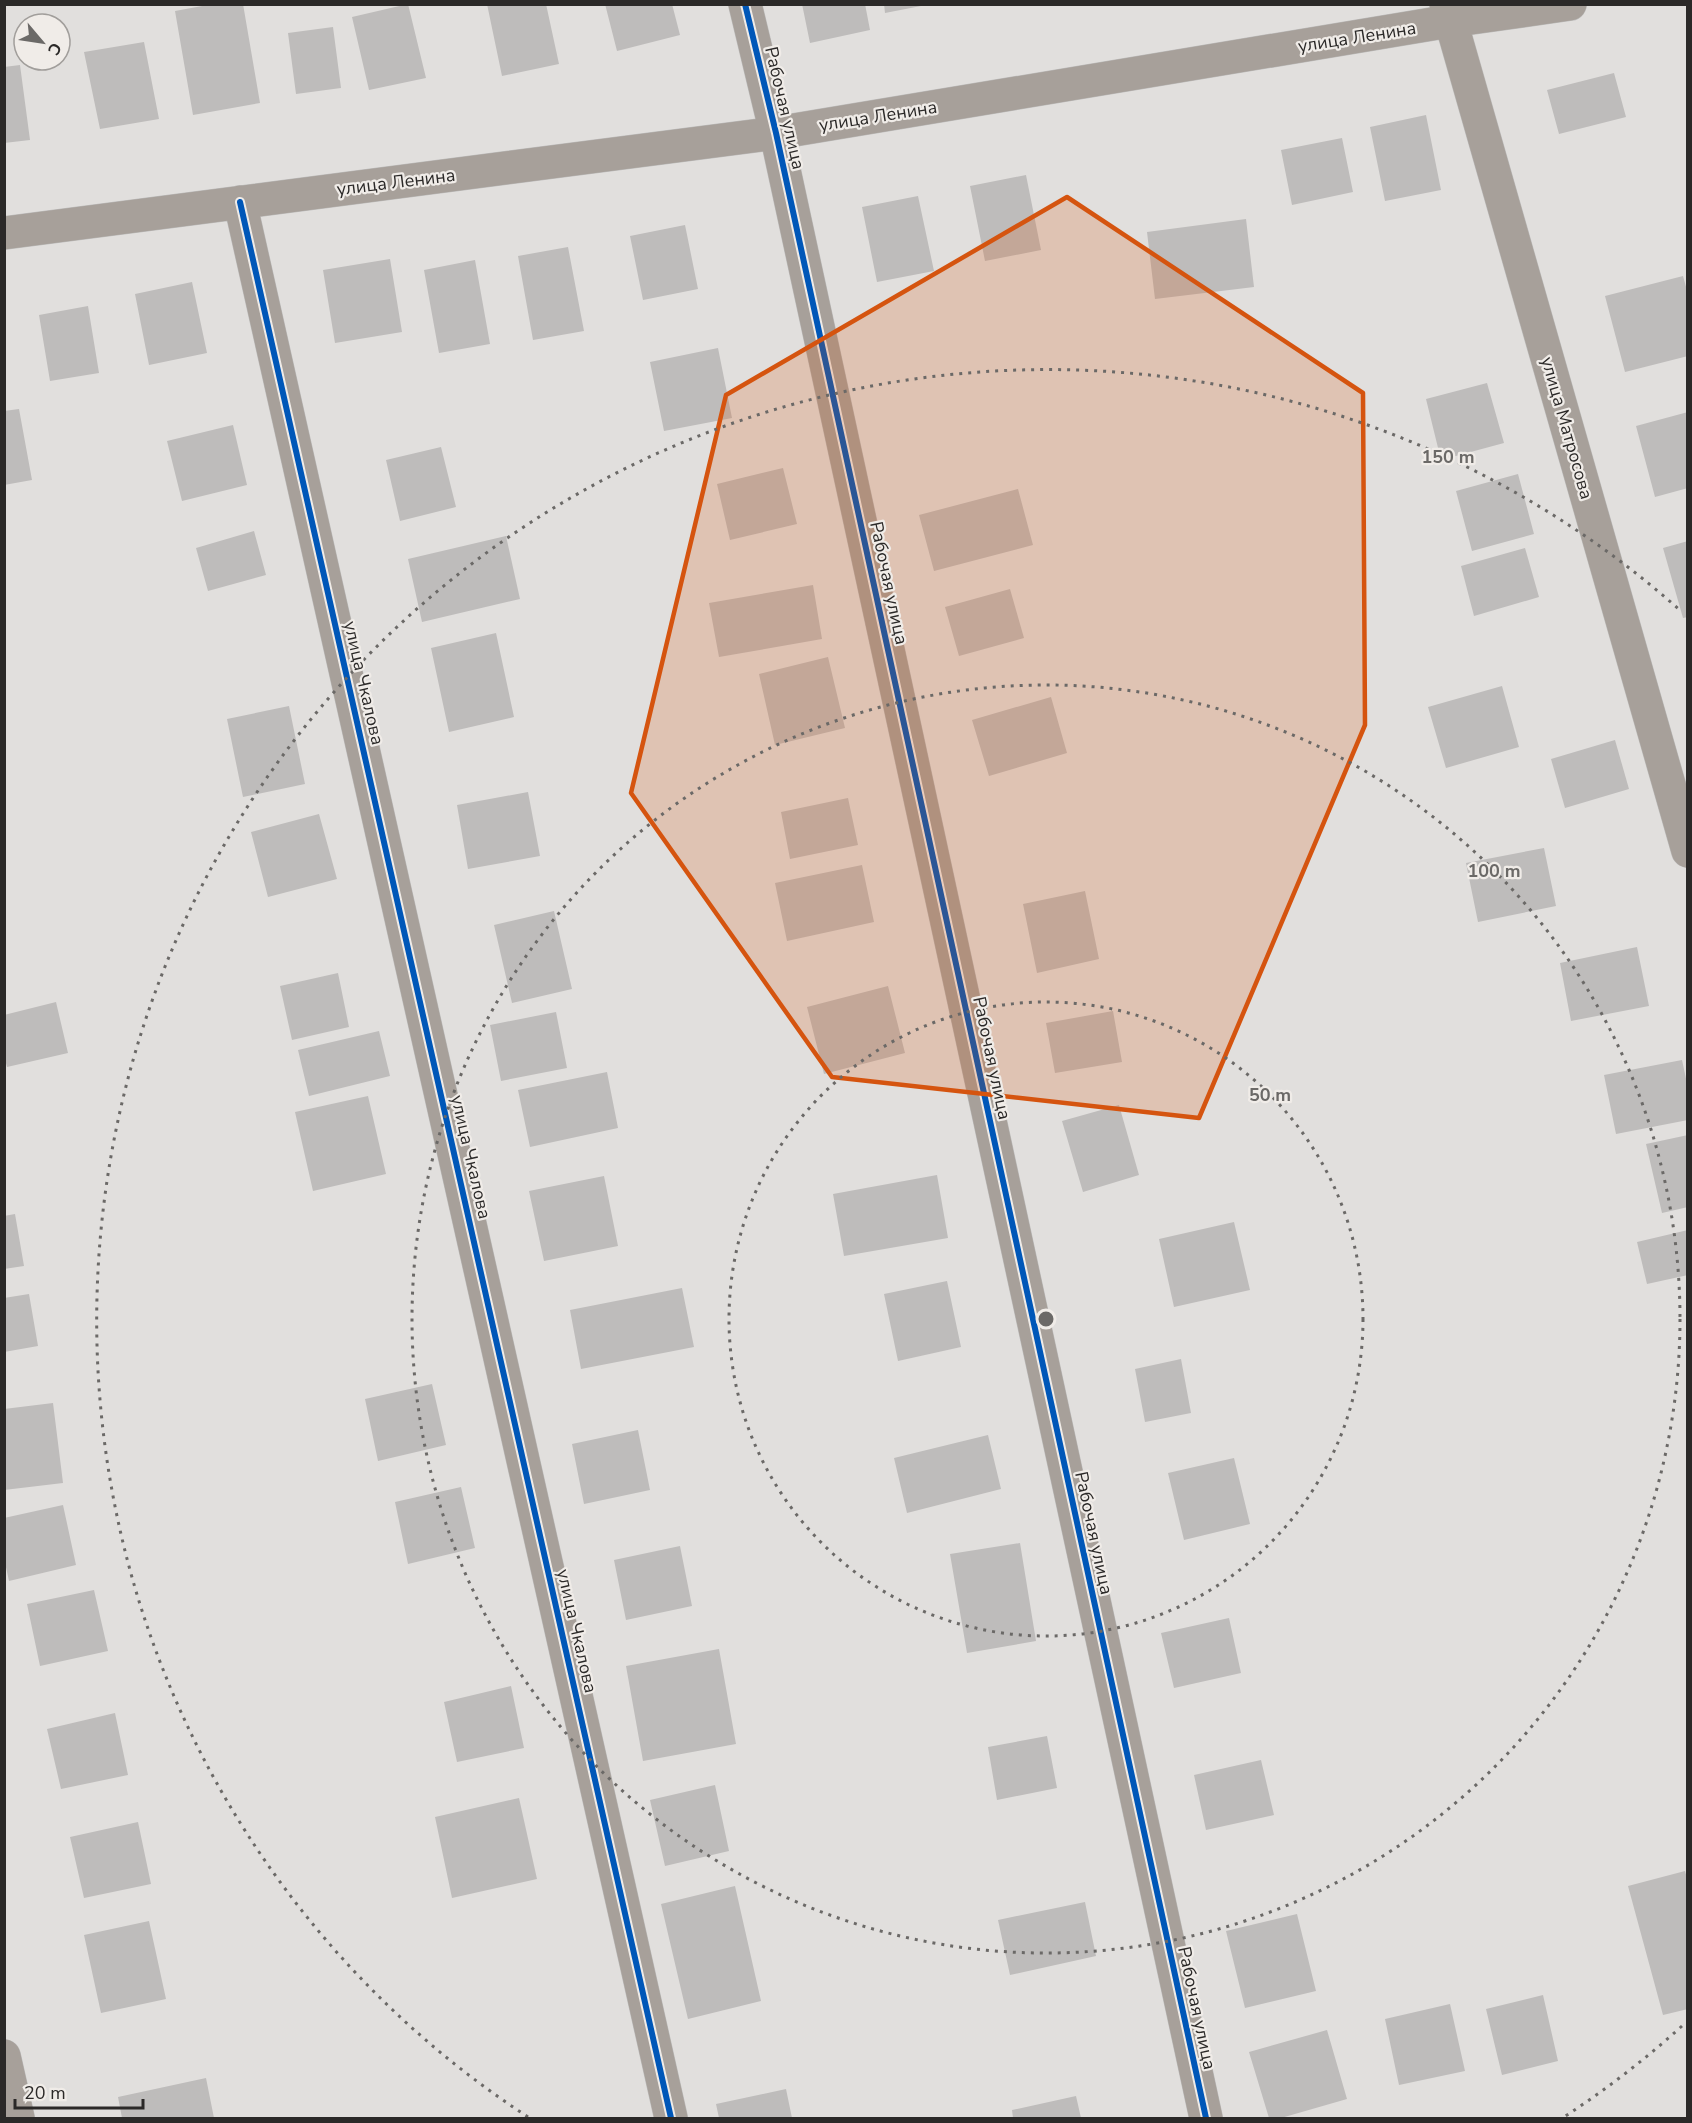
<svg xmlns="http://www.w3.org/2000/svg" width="1692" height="2123" font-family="'Nunito Sans',sans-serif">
  <rect width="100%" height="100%" fill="#e1dfdd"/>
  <path fill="#bebcbb" d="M213 4H243L260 103 193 115 175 11Z
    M408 4 426 78 369 90 352 17Z
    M487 4H546L559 64 502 76Z
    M605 4H672L680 35 617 51Z
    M802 4H865L870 30 810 43Z
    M884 4H921V6L885 13Z
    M333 27 341 88 296 94 288 33Z
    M144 42 159 119 100 129 84 52Z
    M20 65 30 140 4 143V67Z
    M1614 73 1626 117 1559 134 1547 90Z
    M1426 115 1441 190 1385 201 1370 127Z
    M1342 138 1353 192 1292 205 1281 150Z
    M1026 175 1041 250 985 261 970 186Z
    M918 196 934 271 877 282 862 207Z
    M1246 219 1254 287 1155 299 1147 232Z
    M685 225 698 289 643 300 630 236Z
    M568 247 584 331 533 340 518 256Z
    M390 259 402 332 335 343 323 270Z
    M475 260 490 344 439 353 424 270Z
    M1683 276 1688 294V356L1625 372 1605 296Z
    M192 282 207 353 149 365 135 294Z
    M88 306 99 373 50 381 39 315Z
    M718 348 732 418 664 431 650 362Z
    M1487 383 1504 443 1441 460 1426 399Z
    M19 409 32 480 4 485V411Z
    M1688 412V488L1655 497 1636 426Z
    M233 425 247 485 182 501 167 441Z
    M441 447 456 507 400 521 386 460Z
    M783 468 797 524 730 540 717 484Z
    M1518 474 1534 534 1472 551 1456 491Z
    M1018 489 1033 545 934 571 919 515Z
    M254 531 266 575 208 591 196 548Z
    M506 536 520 599 422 622 408 559Z
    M1688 541V617L1683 618 1663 548Z
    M1525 548 1539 597 1474 616 1461 566Z
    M813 585 822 639 719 657 709 603Z
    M1010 589 1024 638 959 656 945 607Z
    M496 633 514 717 449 732 431 648Z
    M828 657 845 728 775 745 759 674Z
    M1502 686 1519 747 1446 768 1428 707Z
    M1051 697 1067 753 989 776 972 720Z
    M289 706 305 784 243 797 227 719Z
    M1615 740 1629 789 1565 808 1551 759Z
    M528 792 540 856 468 869 457 805Z
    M848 798 858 845 790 859 781 812Z
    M319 814 337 879 268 897 251 832Z
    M1544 848 1556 906 1478 922 1466 863Z
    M862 865 874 922 787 941 775 883Z
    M1085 891 1099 959 1037 973 1023 904Z
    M554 911 572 989 512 1003 494 925Z
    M1637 947 1649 1006 1571 1021 1560 963Z
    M338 973 349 1027 292 1040 280 986Z
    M888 986 905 1053 824 1074 807 1007Z
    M56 1002 68 1053 7 1067 4 1055V1015Z
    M1113 1011 1122 1062 1055 1073 1046 1023Z
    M556 1012 567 1068 501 1081 490 1025Z
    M379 1031 390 1076 309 1096 298 1050Z
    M1682 1060 1688 1088V1120L1616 1134 1604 1075Z
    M607 1072 618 1128 530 1147 518 1090Z
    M368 1096 386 1174 313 1191 295 1112Z
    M1119 1105 1139 1175 1083 1192 1062 1121Z
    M1688 1135V1207L1662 1213 1646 1144Z
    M937 1175 948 1238 844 1256 833 1194Z
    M604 1176 618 1246 544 1261 529 1191Z
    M15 1214 24 1266 4 1269V1216Z
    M1234 1222 1250 1290 1174 1307 1159 1239Z
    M1688 1230V1275L1647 1284 1637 1242Z
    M947 1281 961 1347 898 1361 884 1294Z
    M682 1288 694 1347 581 1369 570 1310Z
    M29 1294 38 1346 4 1352V1298Z
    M1181 1359 1191 1413 1145 1422 1135 1369Z
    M432 1384 446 1445 378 1461 365 1399Z
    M53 1403 63 1483 4 1490V1409Z
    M638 1430 650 1490 584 1504 572 1444Z
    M988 1435 1001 1489 907 1513 894 1458Z
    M1234 1458 1250 1524 1184 1540 1168 1473Z
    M461 1487 475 1548 408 1564 395 1502Z
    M63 1505 76 1565 9 1581 4 1558V1518Z
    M1020 1543 1036 1641 967 1653 950 1554Z
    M680 1546 692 1606 626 1620 614 1560Z
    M94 1590 108 1651 40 1666 27 1604Z
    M1229 1618 1241 1673 1174 1688 1161 1633Z
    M719 1649 736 1744 643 1761 626 1666Z
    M511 1686 524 1748 457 1762 444 1702Z
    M115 1713 128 1775 61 1789 47 1729Z
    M1047 1736 1057 1788 997 1800 988 1747Z
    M1261 1760 1274 1815 1206 1830 1194 1775Z
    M715 1785 729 1851 665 1866 650 1800Z
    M519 1798 537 1879 452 1898 435 1817Z
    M138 1822 151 1884 84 1898 70 1837Z
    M1685 1871 1688 1882V2009L1663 2015 1628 1886Z
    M735 1886 761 2001 688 2019 661 1904Z
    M1085 1902 1096 1956 1010 1975 998 1920Z
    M1297 1914 1316 1991 1245 2008 1226 1931Z
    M149 1921 166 1999 101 2013 84 1935Z
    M1543 1995 1558 2061 1502 2075 1486 2009Z
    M1450 2004 1465 2071 1399 2085 1385 2019Z
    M1327 2030 1347 2099 1281 2118H1269L1249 2052Z
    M206 2078 214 2118H122L118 2097Z
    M786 2089 792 2118H719L716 2104Z
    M1076 2096 1081 2118H1013L1012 2110Z"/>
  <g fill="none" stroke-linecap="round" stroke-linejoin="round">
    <g stroke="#bcbbba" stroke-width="34">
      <path id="minor" d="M745 4 776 133 1206 2118
        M1446 4 1688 851
        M240 202 671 2118
        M4 233 776 133 1450 21 1570 4
        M4 2056 18 2118"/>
    </g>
    <use href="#minor" stroke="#a7a09a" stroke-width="33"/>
    <g stroke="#f0ece8" stroke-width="10">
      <path id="cycleway" d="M745 4 776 133 1206 2118
        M240 202 671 2118"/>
    </g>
    <use href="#cycleway" stroke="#0057b8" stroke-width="6"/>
  </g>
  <path fill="#d5540f" fill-opacity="0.2" stroke="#d5540f" stroke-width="4.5" stroke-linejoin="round" d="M1067 197 1363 393 1365 725 1199 1118 832 1077 631 793 726 395Z"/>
  <g fill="none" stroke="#6b6967" stroke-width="3" stroke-dasharray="3 6">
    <circle cx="1046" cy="1319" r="317"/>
    <circle cx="1046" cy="1319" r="634"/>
    <path d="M1682 2026A951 951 0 0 1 1564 2117M528 2117A951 951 0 1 1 1682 612"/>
  </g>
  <g text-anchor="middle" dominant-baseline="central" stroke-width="4.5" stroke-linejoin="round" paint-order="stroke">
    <g font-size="18" fill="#2b2928" stroke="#f0ece8">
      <text transform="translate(1357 37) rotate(-9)">улица Ленина</text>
      <text transform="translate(785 108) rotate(77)">Рабочая улица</text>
      <text transform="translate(878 116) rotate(-9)">улица Ленина</text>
      <text transform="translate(396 182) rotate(-7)">улица Ленина</text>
      <text transform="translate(1567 428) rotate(74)">улица Матросова</text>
      <text transform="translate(889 583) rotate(78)">Рабочая улица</text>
      <text transform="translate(364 683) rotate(77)">улица Чкалова</text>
      <text transform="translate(992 1058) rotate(78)">Рабочая улица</text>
      <text transform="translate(471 1157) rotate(77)">улица Чкалова</text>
      <text transform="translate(1094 1533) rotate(78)">Рабочая улица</text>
      <text transform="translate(577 1631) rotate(77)">улица Чкалова</text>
      <text transform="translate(1197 2008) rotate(78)">Рабочая улица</text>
    </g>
  </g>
  <circle cx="1046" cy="1319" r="9" fill="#6b6967" stroke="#f0ece8" stroke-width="3"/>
  <g font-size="18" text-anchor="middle" font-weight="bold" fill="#6b6967" stroke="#f0ece8" stroke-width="4.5" stroke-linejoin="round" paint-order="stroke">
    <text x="1448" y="463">150 m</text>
    <text x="1494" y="877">100 m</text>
    <text x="1270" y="1101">50 m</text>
  </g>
  <rect width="1692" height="2123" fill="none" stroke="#2b2928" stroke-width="12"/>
  <g transform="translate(42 42) rotate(119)"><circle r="28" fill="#f0ece8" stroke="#a19e9b" stroke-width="1.5"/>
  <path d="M0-4.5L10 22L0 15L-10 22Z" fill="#6b6967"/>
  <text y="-9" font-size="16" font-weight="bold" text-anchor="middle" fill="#2b2928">С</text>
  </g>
  <path d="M15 2099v9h128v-9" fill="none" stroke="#2b2928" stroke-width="3"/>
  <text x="24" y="2099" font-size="18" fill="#2b2928" stroke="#f0ece8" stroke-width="4.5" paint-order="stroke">20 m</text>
</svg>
